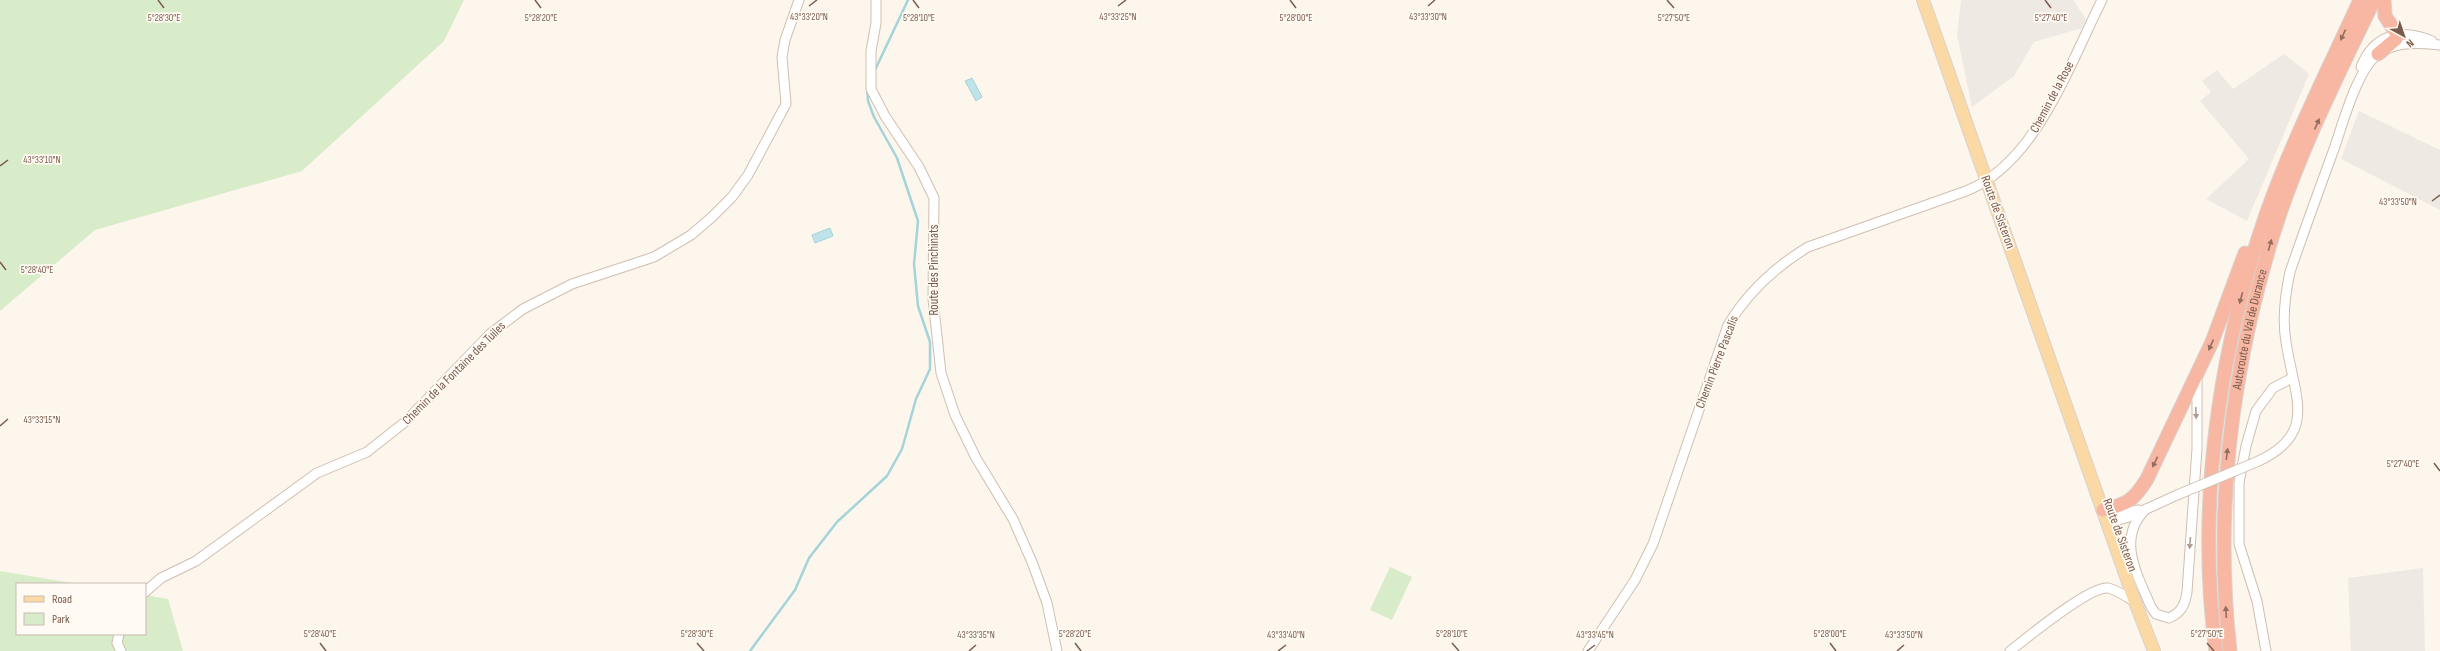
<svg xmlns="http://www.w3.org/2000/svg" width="2440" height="651" viewBox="0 0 2440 651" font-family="'Sofia Sans Condensed',sans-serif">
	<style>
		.industrial { fill: #efe9e4 }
		.green { fill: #d8ecc9 }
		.water { fill: #bfe3e8; stroke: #a5d3da }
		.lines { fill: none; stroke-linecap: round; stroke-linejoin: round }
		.stream { stroke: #a5d3da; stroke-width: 2.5 }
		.minor-casing { stroke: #d1beb0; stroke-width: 11 }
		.major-casing { stroke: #dad1cd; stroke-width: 14 }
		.highway-casing { stroke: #dad1cd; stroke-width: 15 }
		.minor { stroke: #fff; stroke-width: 9 }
		.major { stroke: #fbd9a5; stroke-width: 12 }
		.highway { stroke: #f7b7a3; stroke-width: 13 }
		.minor-bridge-casing { stroke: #d1beb0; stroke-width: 11; stroke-linecap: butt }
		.minor-bridge { stroke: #fff; stroke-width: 9 }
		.oneway { fill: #936e5e }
		.oneway2 { fill: #af9d94 }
		.ticks { fill: none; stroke: #7a5c4d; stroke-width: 1.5 }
		.labels { text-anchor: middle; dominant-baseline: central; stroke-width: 3.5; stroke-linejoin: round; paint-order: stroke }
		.street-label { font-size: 13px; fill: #7a5c4d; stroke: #fffaf3 }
		.ticks-label { font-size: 10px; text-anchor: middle; fill: #7a5c4d; stroke: #fffaf3; stroke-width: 3.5; stroke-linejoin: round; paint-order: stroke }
	</style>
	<rect width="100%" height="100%" fill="#fdf6ec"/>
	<g class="industrial">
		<polygon points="1961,0 2073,0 2086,19 2082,28 2034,42 2014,76 1972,107 1957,35"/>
		<polygon points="2284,54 2309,74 2247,221 2206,199 2249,159 2200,101 2211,92 2202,81 2217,70 2233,89"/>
		<polygon points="2359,111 2440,150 2440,210 2341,159"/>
		<polygon points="2423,568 2425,651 2351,651 2348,578"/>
	</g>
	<g class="green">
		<polygon points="0,0 464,0 444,41 302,171 95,230 0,311"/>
		<polygon points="1390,567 1412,577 1392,620 1370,610"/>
		<polygon points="0,571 78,584 17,584 17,634 145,634 145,595 168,599 183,651 0,651"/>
	</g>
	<g class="water">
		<polygon points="972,78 982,97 976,101 965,81"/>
		<polygon points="830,228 833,236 815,243 812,235"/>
	</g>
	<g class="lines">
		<g class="stream">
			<polyline points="875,70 908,0"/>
			<polyline points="750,651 795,590 809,558 837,522 887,476 902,449 916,399 930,369 930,342 918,306 914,264 918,221 897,158 874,117 868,101 867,87"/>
		</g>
		<defs>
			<g id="minor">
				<polyline points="876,0 876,23 871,51 871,89 885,116 919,167 934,198 933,299 941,373 955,415 976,458 1013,519 1032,562 1047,603 1057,651"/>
				<path d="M2361,67C2374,34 2401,28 2432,41"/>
				<path d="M2254,463C2320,435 2294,397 2286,342C2282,319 2285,295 2290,272C2304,231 2319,190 2334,149C2343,123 2357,70 2378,54C2397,41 2418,43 2440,45"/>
				<path d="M2146,509C2116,538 2137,574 2151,607L2156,614L2169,618C2181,613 2185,605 2187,592L2197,449V379"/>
				<polyline points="2106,515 2139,510"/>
				<polyline points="2108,523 2129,517 2177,495"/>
				<polyline points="145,592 161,578 196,561 317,473 367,452 405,422 490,334 523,309 572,284 654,257 691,235 712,217 732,197 748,175 786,104 782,57 785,40 799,0"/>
				<polyline points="119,634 117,643 121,651"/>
				<path d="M1588,651L1635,580L1653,544L1728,325C1748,292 1775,267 1808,247L1966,191C2036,164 2070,63 2102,0"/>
				<path d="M2010,651C2027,638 2089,586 2108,588C2117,590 2127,597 2135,602"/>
				<polyline points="2266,651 2257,601 2239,544 2239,483 2246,446 2256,411 2273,388 2292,378"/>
			</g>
			<polyline id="major" points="1923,0 2135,602 2154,651"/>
			<g id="highway">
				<polyline points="2378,54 2396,39 2397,34 2385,16 2384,0"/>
				<path d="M2103,510C2128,504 2134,500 2147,479L2212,342L2245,253"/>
				<path d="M2216,651C2196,506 2219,349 2267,212C2293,139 2328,70 2360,0"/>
				<path id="s1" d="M2230,651C2214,511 2231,373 2272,238C2297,156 2337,77 2374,0"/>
			</g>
		</defs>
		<use href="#minor" class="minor-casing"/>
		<use href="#major" class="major-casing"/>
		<use href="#highway" class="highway-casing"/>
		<use href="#minor" class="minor"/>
		<use href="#major" class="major"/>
		<use href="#highway" class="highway"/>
		<defs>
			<polyline id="minor-bridge" points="2177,495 2254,463"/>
		</defs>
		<use href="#minor-bridge" class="minor-bridge-casing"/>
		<use href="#minor-bridge" class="minor-bridge"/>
	</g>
	<defs><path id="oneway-solid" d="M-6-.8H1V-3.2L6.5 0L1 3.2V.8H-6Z"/></defs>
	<g class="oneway">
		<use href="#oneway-solid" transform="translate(2343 35) rotate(115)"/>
		<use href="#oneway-solid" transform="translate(2317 124) rotate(-66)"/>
		<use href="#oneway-solid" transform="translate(2270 245) rotate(-74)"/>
		<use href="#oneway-solid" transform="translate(2241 298) rotate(105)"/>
		<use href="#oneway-solid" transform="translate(2211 345) rotate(114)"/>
		<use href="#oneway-solid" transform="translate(2227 454) rotate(-83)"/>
		<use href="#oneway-solid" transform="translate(2155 462) rotate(116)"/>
		<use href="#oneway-solid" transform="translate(2226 612) rotate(-93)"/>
	</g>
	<g class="oneway2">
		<use href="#oneway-solid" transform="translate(2196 413) rotate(87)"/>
		<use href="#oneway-solid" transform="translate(2190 543) rotate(94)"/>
	</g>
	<path class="ticks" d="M158,0L164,8M535,0L541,8M913,0L919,8M1290,0L1296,8M1667,0L1674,8M2045,0L2051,8M809,6L817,0M1118,6L1126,0M1428,6L1435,0M0,166L8,160M2432,201L2440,195M0,262L6,270M0,426L8,419M2434,463L2440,471M320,643L326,651M697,643L704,651M1075,643L1081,651M1452,643L1459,651M1830,643L1836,651M2207,643L2214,651M969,651L976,645M1278,651L1286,645M1587,651L1595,645M1897,651L1904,645"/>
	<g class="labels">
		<g class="street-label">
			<text transform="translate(2052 97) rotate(-62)">Chemin de la Rose</text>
			<text transform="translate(1998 212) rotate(70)">Route de Sisteron</text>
			<text transform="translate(934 270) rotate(-90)">Route des Pinchinats</text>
			<text stroke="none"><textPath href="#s1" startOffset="324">Autoroute du Val de Durance</textPath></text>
			<text transform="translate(1717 362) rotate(-69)">Chemin Pierre Pascalis</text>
			<text transform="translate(454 373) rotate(-45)">Chemin de la Fontaine des Tuiles</text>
			<text transform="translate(2120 535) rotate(70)">Route de Sisteron</text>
		</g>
	</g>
	<g class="ticks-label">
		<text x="809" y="20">43°33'20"N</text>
		<text x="1118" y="20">43°33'25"N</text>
		<text x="1428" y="20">43°33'30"N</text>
		<text x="164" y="21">5°28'30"E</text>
		<text x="541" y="21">5°28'20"E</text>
		<text x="919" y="21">5°28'10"E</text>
		<text x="1296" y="21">5°28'00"E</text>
		<text x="1674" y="21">5°27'50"E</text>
		<text x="2051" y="21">5°27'40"E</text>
		<text x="42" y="163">43°33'10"N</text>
		<text x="2398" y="205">43°33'50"N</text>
		<text x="37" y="273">5°28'40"E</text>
		<text x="42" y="423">43°33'15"N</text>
		<text x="2403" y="467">5°27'40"E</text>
		<text x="320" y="637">5°28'40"E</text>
		<text x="697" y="637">5°28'30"E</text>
		<text x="1075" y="637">5°28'20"E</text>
		<text x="1452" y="637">5°28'10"E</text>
		<text x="1830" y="637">5°28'00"E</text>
		<text x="2207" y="637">5°27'50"E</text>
		<text x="976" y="638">43°33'35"N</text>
		<text x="1286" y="638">43°33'40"N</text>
		<text x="1595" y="638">43°33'45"N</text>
		<text x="1904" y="638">43°33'50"N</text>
	</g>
	<rect x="16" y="583" width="130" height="52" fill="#fffaf3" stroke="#cabbb1"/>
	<rect x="24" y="596" width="20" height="6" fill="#fbd9a5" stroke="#cabbb1"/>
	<text x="52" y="603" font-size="12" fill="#7a5c4d">Road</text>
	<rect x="24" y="613" width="20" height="12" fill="#d8ecc9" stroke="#cabbb1"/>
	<text x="52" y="623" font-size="12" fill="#7a5c4d">Park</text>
	<g transform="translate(2404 36) rotate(140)" stroke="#fffaf3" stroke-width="3" paint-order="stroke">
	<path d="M0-3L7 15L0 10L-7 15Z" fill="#7a5c4d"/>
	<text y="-6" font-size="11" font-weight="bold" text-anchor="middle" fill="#7a5c4d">N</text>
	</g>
</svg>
